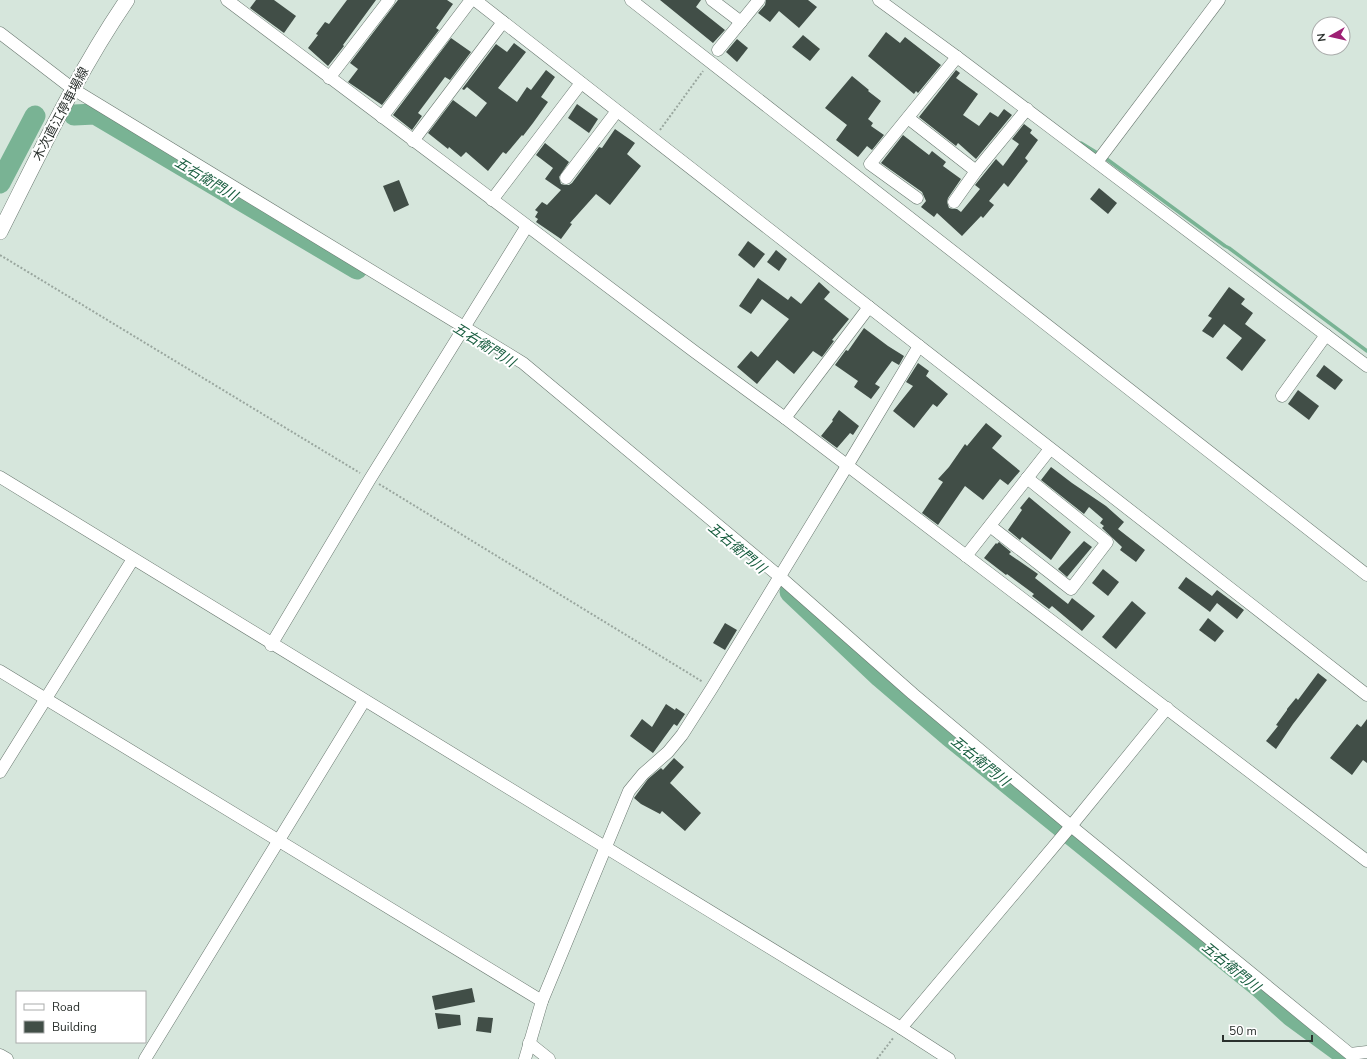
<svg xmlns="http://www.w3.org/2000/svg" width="1367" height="1059" viewBox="0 0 1367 1059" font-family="'Nunito Sans','Noto Sans JP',sans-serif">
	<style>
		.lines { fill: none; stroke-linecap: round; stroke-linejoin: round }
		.stream { stroke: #79b394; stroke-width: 3.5 }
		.river { stroke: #79b394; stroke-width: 21 }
		.building { fill: #414e47 }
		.minor-casing { stroke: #6b7971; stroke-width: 13 }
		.major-casing { stroke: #6b7971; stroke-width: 16 }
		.path { stroke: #99a69e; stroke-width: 2; stroke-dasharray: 2 2; stroke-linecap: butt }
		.minor { stroke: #fff; stroke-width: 12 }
		.major { stroke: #fff; stroke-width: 15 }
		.labels { text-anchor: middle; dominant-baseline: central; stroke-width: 4; stroke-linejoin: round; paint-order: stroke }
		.street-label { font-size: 13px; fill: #2a302d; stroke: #fff }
		.water-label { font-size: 14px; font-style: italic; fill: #185d3f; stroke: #fff }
	</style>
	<rect width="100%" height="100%" fill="#d6e6dc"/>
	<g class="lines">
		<g class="stream">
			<polyline points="1081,143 1099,154"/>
			<polyline points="1104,157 1225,246 1229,248 1367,351"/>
		</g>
		<g class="river">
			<polyline points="74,115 95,114 357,269"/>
			<polyline points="0,183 35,116"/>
			<polyline points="790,592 880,677 949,736 1259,987 1291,1016 1343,1054"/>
		</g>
	</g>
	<g class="building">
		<polygon points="256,0 274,0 296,16 284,33 250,8"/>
		<polygon points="347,0 376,0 343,45 344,46 328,66 308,48 318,35 316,34 325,22 329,24"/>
		<polygon points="398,0 447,0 453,4 436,28 439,30 382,105 348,82 358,69 350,63"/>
		<polygon points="660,0 701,0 696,7 725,30 713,43"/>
		<polygon points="766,0 808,0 817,7 799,28 779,11 770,22 758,13 765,5"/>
		<polygon points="886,32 900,43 905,37 941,65 918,93 916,91 914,94 868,56"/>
		<polygon points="803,35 820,49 810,61 792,47"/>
		<polygon points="451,38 471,52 450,80 445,77 418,113 422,116 412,130 393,115"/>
		<polygon points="737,39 748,48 737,62 726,52"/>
		<polygon points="514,43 526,52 498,88 517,102 527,87 531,90 546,70 555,77 541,97 548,102 533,123 523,136 522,135 506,154 503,152 488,171 466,152 461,157 449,147 448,149 428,133 453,100 476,117 487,103 467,87 464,90 462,89 496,44 507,52"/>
		<polygon points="956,70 960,73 956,78 978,94 963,115 979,126 990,112 998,117 1004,109 1012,115 976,159 958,143 956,146 919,117"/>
		<polygon points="852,76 869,90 868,91 881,101 868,119 873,123 871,126 884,135 872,150 867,146 858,157 836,140 847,125 825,108"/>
		<polygon points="577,104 598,119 589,133 568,118"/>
		<polygon points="1024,124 1032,130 1030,133 1038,140 1025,158 1028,161 1008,187 1004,183 989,201 994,205 983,218 981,216 962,236 937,213 934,217 921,207 926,201 922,192 881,163 903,135 929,155 932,151 946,162 943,166 961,179 948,198 947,202 949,208 953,209 957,209 961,212 980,189 975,185 996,159 1003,166 1019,144 1012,139"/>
		<polygon points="615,129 635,143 627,154 641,166 610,205 596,194 570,223 572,224 561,239 536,222 538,219 535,217 538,212 535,210 542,202 547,205 561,190 545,179 553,168 536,155 545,143 569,162 559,177 561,184 565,185 569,185 572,183 599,147 602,148"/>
		<polygon points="399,180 409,205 394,212 383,186"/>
		<polygon points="1099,188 1117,203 1108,214 1090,199"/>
		<polygon points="748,241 765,254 754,268 738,255"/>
		<polygon points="776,250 787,259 779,271 767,262"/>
		<polygon points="758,278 788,300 791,296 801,304 819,282 830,292 824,299 849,319 832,340 834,341 822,357 813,351 794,374 777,360 757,384 737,367 751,351 758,357 789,319 762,299 751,314 739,306"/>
		<polygon points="1229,287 1245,299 1241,304 1253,313 1245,324 1266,340 1242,371 1226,358 1242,338 1224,324 1213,338 1202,331 1212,318 1208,316"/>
		<polygon points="864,328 888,346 904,356 899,365 892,361 875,384 880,387 871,399 854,387 858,381 835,365 846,350 848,351"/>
		<polygon points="918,363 929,371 926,376 948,394 937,407 933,404 914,428 893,411 913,386 906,382"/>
		<polygon points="1324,365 1343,380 1335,390 1316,376"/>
		<polygon points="1298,390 1319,406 1309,420 1288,404"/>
		<polygon points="839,410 859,426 853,435 850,433 837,448 821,436 833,421 832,420"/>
		<polygon points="986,423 1002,436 992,448 1020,471 1008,485 1000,479 983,500 965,486 938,525 922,513 943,482 938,479 949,467 965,444 967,446"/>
		<polygon points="1051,467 1072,483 1106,506 1124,522 1118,529 1145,550 1136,562 1120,550 1122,547 1102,528 1104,526 1100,523 1103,519 1089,507 1084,514 1041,480"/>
		<polygon points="1029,497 1071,532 1051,560 1022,537 1020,540 1008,530 1022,510 1020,508"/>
		<polygon points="1084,541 1092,547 1067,577 1058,569"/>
		<polygon points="999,542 1011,552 1009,554 1038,574 1035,578 1068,604 1072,598 1095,616 1082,631 1052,606 1049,609 1032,596 1034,594 1007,574 1006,575 984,558 996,543 997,544"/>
		<polygon points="1103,569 1119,582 1108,596 1092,583"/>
		<polygon points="1186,577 1212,596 1217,590 1244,610 1237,619 1217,603 1210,612 1178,588"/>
		<polygon points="1132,601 1146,613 1116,649 1102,637"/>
		<polygon points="1208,618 1224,631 1215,642 1199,630"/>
		<polygon points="725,623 737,630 725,650 713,643"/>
		<polygon points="1318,673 1327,680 1293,724 1276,749 1266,741 1278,726 1276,725 1287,710 1287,709 1296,698 1298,700"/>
		<polygon points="666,704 675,710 676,708 685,714 677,726 674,724 653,753 630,736 642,719 652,727"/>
		<polygon points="1367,719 1367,763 1363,760 1352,775 1330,758 1357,724 1361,727"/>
		<polygon points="674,758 684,767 670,783 701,813 685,831 662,811 660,814 641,804 634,798 648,779 661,768 663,770"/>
		<polygon points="472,988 475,1002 435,1010 432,996"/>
		<polygon points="435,1013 460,1015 461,1025 438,1029"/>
		<polygon points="478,1017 493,1018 491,1033 476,1031"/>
	</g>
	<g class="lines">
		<defs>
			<g id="minor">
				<polyline points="227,0 695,352 785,418 1367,861"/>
				<polyline points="475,0 1367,695"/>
				<polyline points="631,0 1367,575"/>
				<polyline points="712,0 741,22"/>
				<polyline points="879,0 957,57 1367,366"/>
				<polyline points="0,33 73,89 523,363 779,576 913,694 1071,826 1350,1054 1367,1052"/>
				<polyline points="718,50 759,0"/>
				<polyline points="329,78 389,0"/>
				<polyline points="382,117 471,0"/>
				<polyline points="908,118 976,171"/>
				<polyline points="413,141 503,22"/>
				<polyline points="1097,162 1219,0"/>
				<polyline points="566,178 617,111"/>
				<polyline points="917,198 870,164 957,57"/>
				<polyline points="492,200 581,83"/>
				<polyline points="954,202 976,171 1027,109"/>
				<polyline points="1282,396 1326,335"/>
				<polyline points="785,418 869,307"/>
				<path d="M0,477C300,662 601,844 901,1028L949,1059"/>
				<polyline points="990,526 1071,589 1107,542 1027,478"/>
				<polyline points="966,556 1050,449"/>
				<polyline points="271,645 370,479 527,226"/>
				<polyline points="0,671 542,1001"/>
				<polyline points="0,772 133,559"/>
				<polyline points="901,1028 1071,826 1167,708"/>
				<polyline points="529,1043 549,1059"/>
				<polyline points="0,1055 7,1059"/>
				<polyline points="145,1059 364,701"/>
				<polyline points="525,1059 542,1001 629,791 643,774 668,752 682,735 712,688 847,466 919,346"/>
			</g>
			<path id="major" d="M0,232C40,153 77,73 127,0"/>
		</defs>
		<use href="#minor" class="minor-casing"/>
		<use href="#major" class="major-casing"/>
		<g class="path">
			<polyline points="660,130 703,71"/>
			<polyline points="0,255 360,473"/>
			<polyline points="379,484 703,682"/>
			<polyline points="877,1059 894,1037"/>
		</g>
		<use href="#minor" class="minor"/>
		<use href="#major" class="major"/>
	</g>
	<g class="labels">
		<g class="street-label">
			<text transform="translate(61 114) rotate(-62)">木次直江停車場線</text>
		</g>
		<g class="water-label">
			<text transform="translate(206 179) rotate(31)">五右衛門川</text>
			<text transform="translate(484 345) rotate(32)">五右衛門川</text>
			<text transform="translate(737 548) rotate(40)">五右衛門川</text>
			<text transform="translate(980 761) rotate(39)">五右衛門川</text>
			<text transform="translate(1231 967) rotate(39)">五右衛門川</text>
		</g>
	</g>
	<rect x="16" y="991" width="130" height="52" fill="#ffffff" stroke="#aaacab"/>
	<rect x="24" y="1004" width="20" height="6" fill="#ffffff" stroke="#aaacab"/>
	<text x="52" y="1011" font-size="12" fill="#2a302d">Road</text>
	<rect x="24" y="1021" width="20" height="12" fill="#414e47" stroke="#aaacab"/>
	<text x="52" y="1031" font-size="12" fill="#2a302d">Building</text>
	<g transform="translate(1331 36) rotate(262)"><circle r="19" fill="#ffffff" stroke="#aaacab"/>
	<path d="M0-3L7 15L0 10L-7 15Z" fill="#9e1f74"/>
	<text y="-6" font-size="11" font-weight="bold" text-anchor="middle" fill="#2a302d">N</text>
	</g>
	<path d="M1223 1035v6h89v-6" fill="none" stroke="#2a302d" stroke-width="2"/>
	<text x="1229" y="1035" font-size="12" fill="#2a302d" stroke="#ffffff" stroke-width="3" paint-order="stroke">50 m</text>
</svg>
